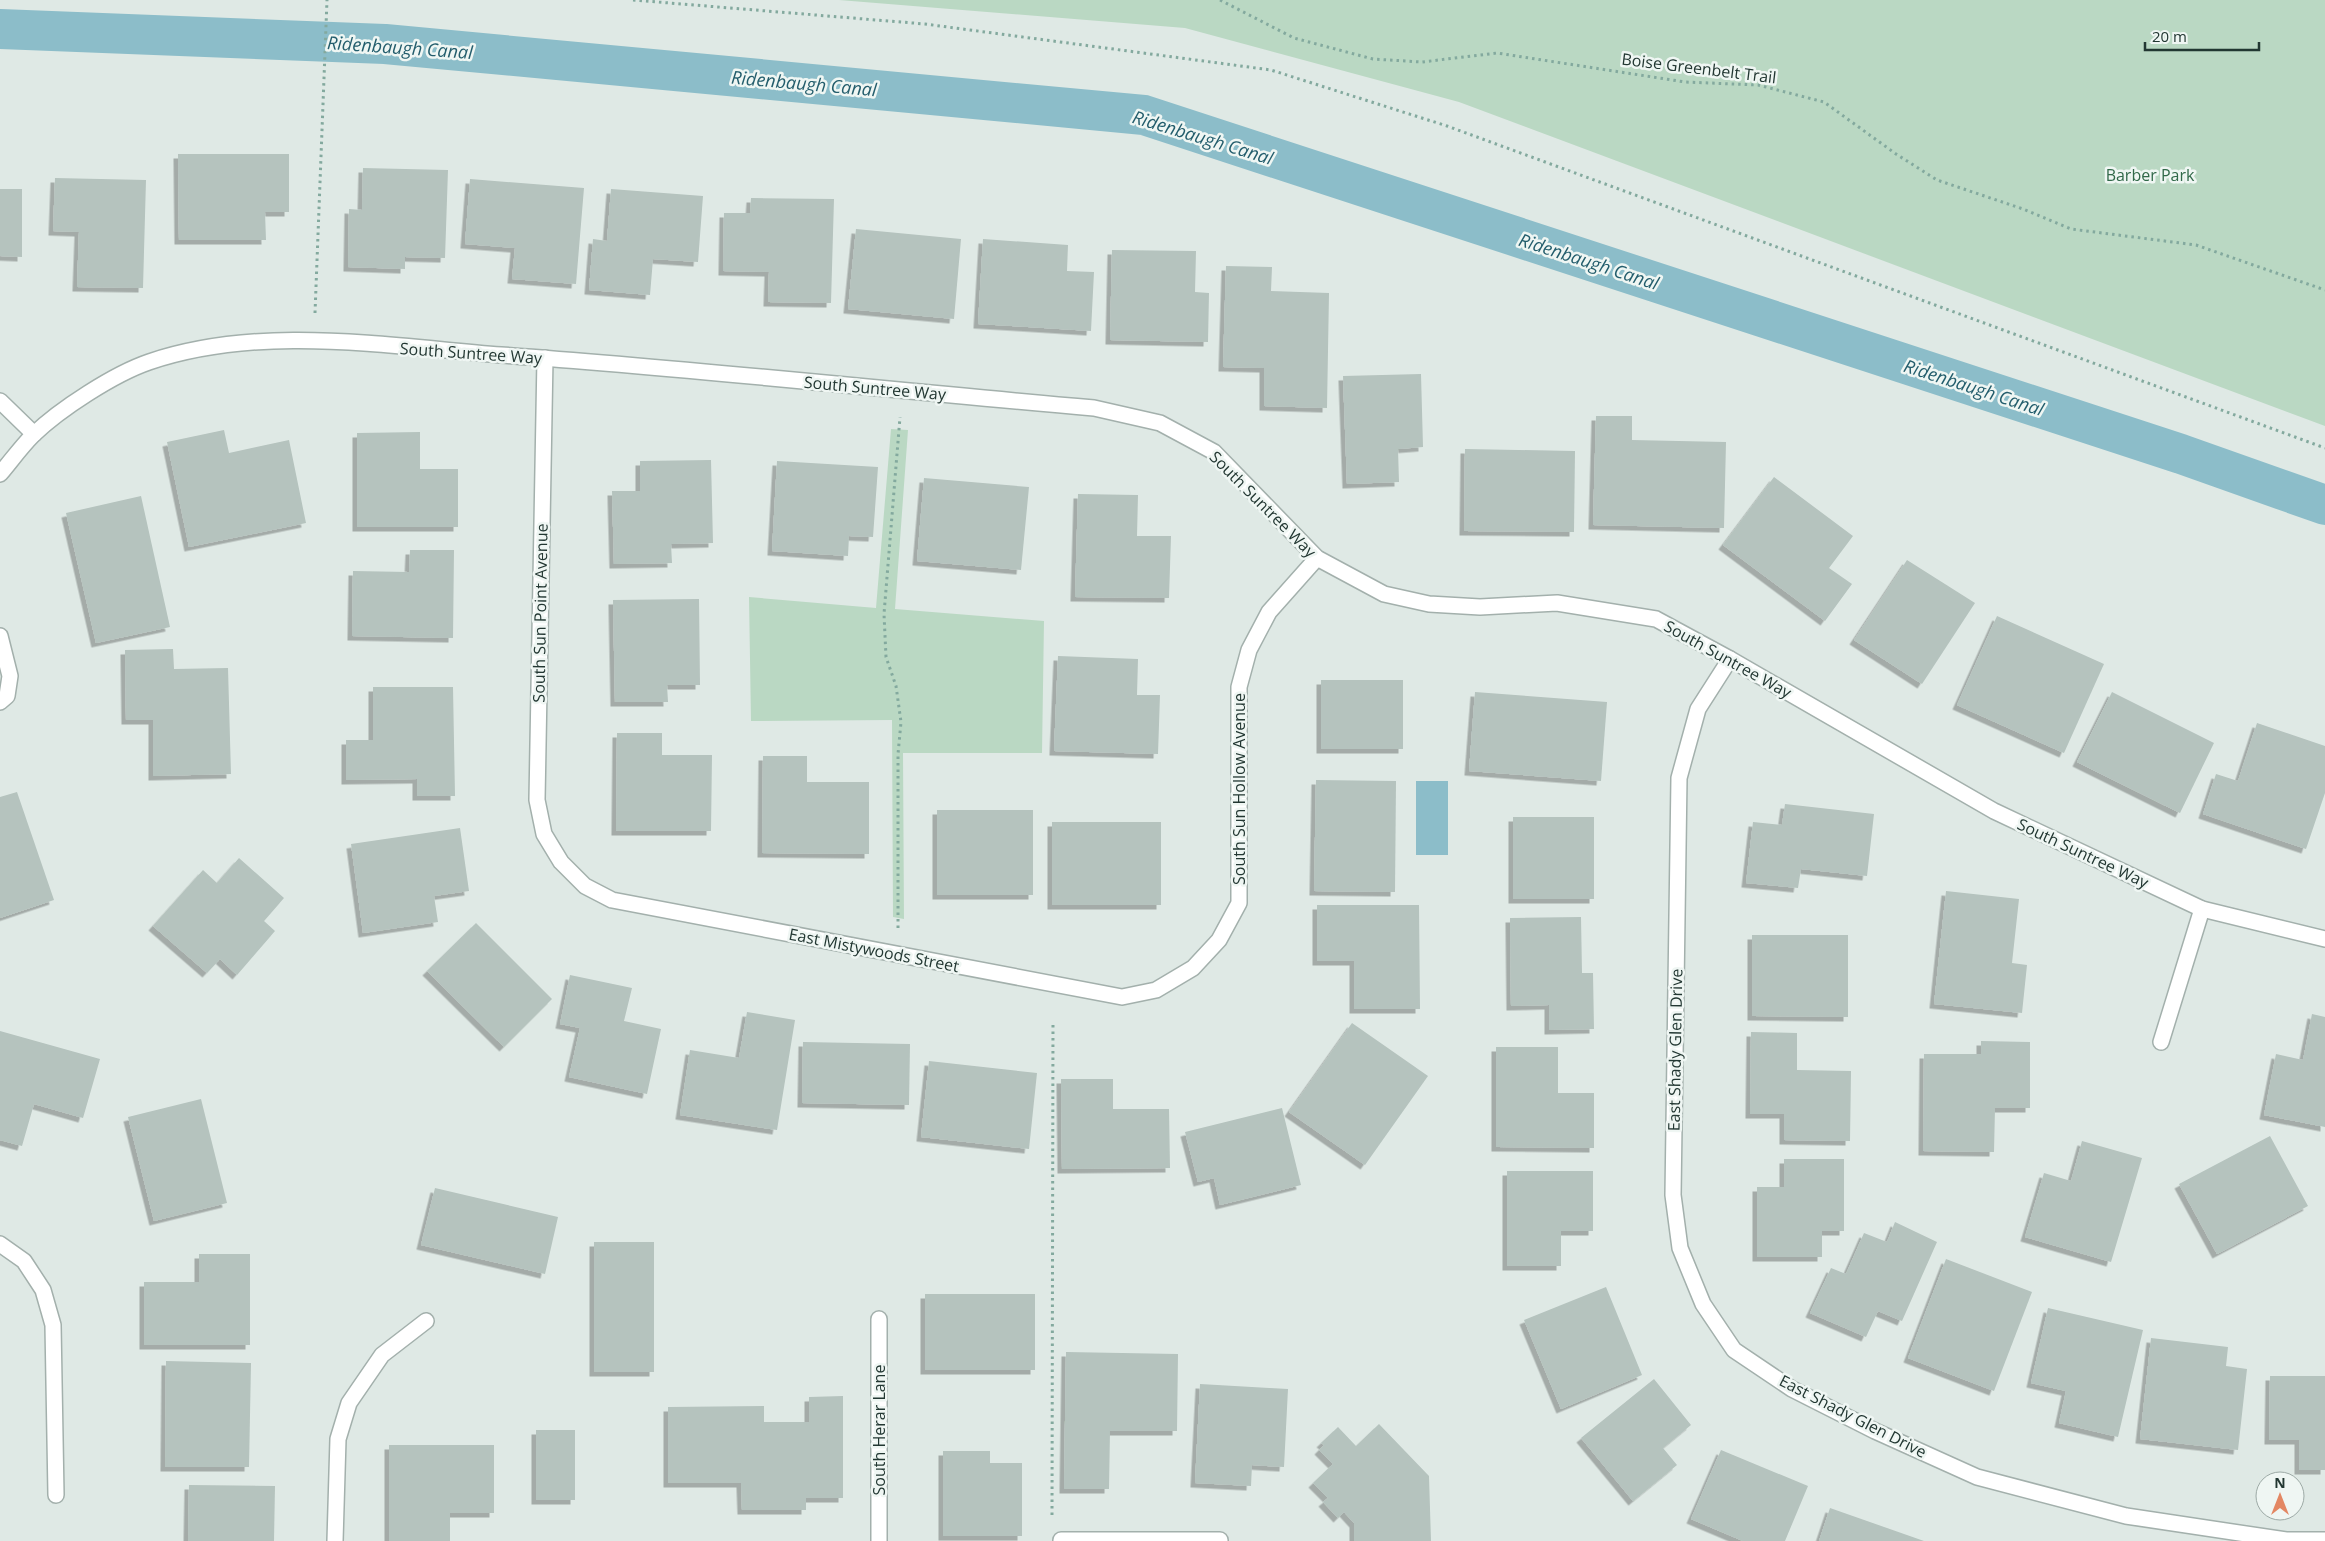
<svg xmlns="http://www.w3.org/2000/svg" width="2325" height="1541" viewBox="0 0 2325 1541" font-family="'Open Sans',sans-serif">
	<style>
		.green { fill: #bad8c3 }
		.water { fill: #8cbdc9 }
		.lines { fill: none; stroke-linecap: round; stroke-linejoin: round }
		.canal { stroke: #8cbdc9; stroke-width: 40 }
		.building { fill: #b5c3be; filter: url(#shadow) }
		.lane-casing { stroke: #a3b0ac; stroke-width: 18 }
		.street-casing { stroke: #a3b0ac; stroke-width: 18 }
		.path { stroke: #83a99e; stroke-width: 3; stroke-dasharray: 2.5 4; stroke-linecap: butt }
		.lane { stroke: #fff; stroke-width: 15 }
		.street { stroke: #fff; stroke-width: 15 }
		.labels { text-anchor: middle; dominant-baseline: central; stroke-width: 5; stroke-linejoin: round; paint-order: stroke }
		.street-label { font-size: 16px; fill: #223732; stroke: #eff6f3 }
		.park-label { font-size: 16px; fill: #316949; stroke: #eff6f3 }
		.water-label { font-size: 18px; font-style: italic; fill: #235d6c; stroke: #eff6f3 }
	</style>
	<defs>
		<filter id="shadow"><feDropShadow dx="-4.5" dy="4.5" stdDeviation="0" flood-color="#0004"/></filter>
	</defs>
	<rect width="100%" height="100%" fill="#dfe9e5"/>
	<g class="green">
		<polygon points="839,0 2325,0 2325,426 1459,102 1185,28"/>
		<polygon points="891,429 908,430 895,609 1044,621 1042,753 903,753 904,919 893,917 892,720 751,721 749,597 876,608"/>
	</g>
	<rect class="water" x="1416" y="781" width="32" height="74"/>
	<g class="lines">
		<polyline class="canal" points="0,29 385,44 1144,115 2181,454 2325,505"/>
	</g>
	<g class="building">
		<polygon points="178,154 289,154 289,212 265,212 266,240 179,240"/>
		<polygon points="363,168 448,170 445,258 405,257 405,269 348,267 349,209 362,210"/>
		<polygon points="55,178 146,180 143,288 77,287 79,232 53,231"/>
		<polygon points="470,179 584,188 576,284 512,279 515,248 465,244"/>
		<polygon points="0,189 22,189 22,257 0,256"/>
		<polygon points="611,189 703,196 698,262 653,259 650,295 589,290 593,239 607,241"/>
		<polygon points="751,198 834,199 831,303 768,302 769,272 723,271 724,213 750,213"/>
		<polygon points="856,229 961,239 954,319 848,309"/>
		<polygon points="983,239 1068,245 1067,271 1094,272 1091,331 978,324"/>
		<polygon points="1112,250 1196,251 1195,292 1209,293 1208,342 1110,340"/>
		<polygon points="1226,266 1272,267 1271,291 1329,293 1327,408 1264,406 1264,368 1223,367"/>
		<polygon points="1421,374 1423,447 1398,449 1399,482 1347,484 1343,376"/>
		<polygon points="1596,416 1632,416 1632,440 1726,442 1724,528 1593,525"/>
		<polygon points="224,430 229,453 289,440 306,523 189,547 167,442"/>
		<polygon points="420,432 420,469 458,469 458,527 357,527 357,433"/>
		<polygon points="1465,449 1575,451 1574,532 1464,531"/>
		<polygon points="711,460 713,543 671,544 672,563 614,564 612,491 640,491 640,461"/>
		<polygon points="777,461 878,467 873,537 849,536 848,556 772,551"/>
		<polygon points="1774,477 1853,536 1829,568 1852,584 1825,621 1723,545"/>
		<polygon points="924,478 1029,487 1021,570 917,561"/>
		<polygon points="1078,494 1138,495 1137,536 1171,536 1169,598 1075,597"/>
		<polygon points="141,496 170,627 96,643 66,513"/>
		<polygon points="410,550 454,550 453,638 352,636 353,571 409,572"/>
		<polygon points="1907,560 1975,603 1922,684 1854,640"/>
		<polygon points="699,599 700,685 667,685 668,702 615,702 613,600"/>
		<polygon points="1997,616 2104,664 2064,753 1957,705"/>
		<polygon points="173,649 174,669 228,668 231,774 153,776 153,720 126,720 125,650"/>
		<polygon points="1058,656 1138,659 1137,695 1160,695 1158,754 1054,751"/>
		<rect x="1321" y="680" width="82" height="69"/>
		<polygon points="373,687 453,687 455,796 417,796 417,779 346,780 346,740 373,740"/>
		<polygon points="1475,692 1607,702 1601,781 1469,771"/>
		<polygon points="2112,692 2214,743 2180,813 2077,762"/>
		<polygon points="2257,723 2325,746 2325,793 2306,849 2203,814 2216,774 2238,781"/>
		<polygon points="617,733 662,733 662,755 712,755 711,831 616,831"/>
		<polygon points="763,756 807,756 807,782 869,782 869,854 762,853"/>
		<polygon points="1316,780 1396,781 1395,892 1314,891"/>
		<polygon points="17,792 54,900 0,918 0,797"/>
		<polygon points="1785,804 1874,814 1867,876 1801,869 1798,888 1746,883 1753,822 1782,825"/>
		<rect x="937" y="810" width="96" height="85"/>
		<rect x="1513" y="817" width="81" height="82"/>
		<rect x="1052" y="822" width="109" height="83"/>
		<polygon points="460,828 469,891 434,896 438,922 363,933 351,844"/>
		<polygon points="239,858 284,898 264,921 275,931 237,975 220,959 207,973 153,926 203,870 217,883"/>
		<polygon points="1946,891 2019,899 2012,963 2027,965 2022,1013 1934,1004"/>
		<polygon points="1317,905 1419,905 1420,1009 1354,1009 1354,961 1317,961"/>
		<polygon points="1581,917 1582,973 1593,973 1594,1029 1549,1030 1549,1005 1511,1006 1510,918"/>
		<polygon points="476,923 552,999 504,1047 427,971"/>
		<polygon points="1752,935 1848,935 1848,1017 1752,1016"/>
		<polygon points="570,975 632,988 624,1021 661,1029 647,1094 569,1077 580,1028 560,1024"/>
		<polygon points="747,1012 795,1020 777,1130 680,1115 690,1050 739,1058"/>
		<polygon points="2312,1014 2325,1017 2325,1127 2264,1115 2276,1054 2303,1060"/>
		<polygon points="1352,1023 1428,1076 1365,1165 1289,1112"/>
		<polygon points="0,1031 100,1059 83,1118 34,1104 22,1146 0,1140"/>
		<polygon points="1751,1032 1797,1033 1797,1070 1851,1071 1850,1141 1784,1140 1784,1114 1750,1114"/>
		<polygon points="1981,1041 2030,1042 2030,1108 1995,1108 1994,1152 1923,1151 1924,1054 1981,1054"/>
		<polygon points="803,1042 910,1044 909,1105 802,1103"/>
		<polygon points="1496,1047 1558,1047 1558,1093 1594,1093 1594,1148 1496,1147"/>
		<polygon points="929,1061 1037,1073 1029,1149 921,1137"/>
		<polygon points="1061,1079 1113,1079 1113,1109 1169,1109 1170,1168 1062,1169"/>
		<polygon points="201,1099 227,1203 154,1221 128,1117"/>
		<polygon points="1282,1108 1301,1185 1220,1205 1214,1178 1198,1182 1185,1132"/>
		<polygon points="2270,1136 2308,1206 2217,1254 2179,1184"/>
		<polygon points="2082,1141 2142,1158 2111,1262 2025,1237 2044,1173 2071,1181"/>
		<polygon points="1784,1159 1844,1159 1844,1231 1822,1231 1822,1257 1757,1257 1757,1187 1784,1187"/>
		<polygon points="1507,1171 1593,1171 1593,1231 1561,1231 1561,1266 1507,1266"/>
		<polygon points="435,1188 558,1217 545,1274 421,1245"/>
		<polygon points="1895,1222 1937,1242 1902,1321 1878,1311 1866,1337 1810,1313 1831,1268 1846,1274 1864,1233 1887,1242"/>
		<rect x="594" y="1242" width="60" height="130"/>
		<polygon points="199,1254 250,1254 250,1345 144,1345 144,1282 199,1282"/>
		<polygon points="1946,1259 2032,1292 1994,1391 1908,1358"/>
		<polygon points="1606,1287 1642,1375 1561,1409 1524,1320"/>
		<rect x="925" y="1294" width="110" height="76"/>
		<polygon points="2048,1308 2143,1330 2118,1437 2059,1423 2066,1391 2031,1383"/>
		<polygon points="2151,1338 2228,1347 2226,1366 2247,1369 2238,1450 2140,1439"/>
		<polygon points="1066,1352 1178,1354 1177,1431 1110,1431 1109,1489 1064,1489"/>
		<polygon points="166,1361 251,1363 249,1467 165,1467"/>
		<polygon points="2270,1376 2325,1376 2325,1470 2299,1470 2299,1440 2269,1440"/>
		<polygon points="1654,1379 1691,1425 1663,1448 1677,1465 1633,1501 1581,1438"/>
		<polygon points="1200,1384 1288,1389 1284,1467 1252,1465 1251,1486 1195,1483"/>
		<polygon points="843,1396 843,1498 806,1498 806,1510 742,1510 741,1483 668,1483 668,1407 764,1406 764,1422 809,1422 809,1397"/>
		<polygon points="1379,1424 1429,1476 1431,1541 1354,1541 1354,1523 1344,1512 1338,1518 1323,1502 1328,1498 1313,1483 1333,1464 1319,1450 1324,1445 1321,1443 1338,1427 1356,1446"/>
		<rect x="536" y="1430" width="39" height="70"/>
		<polygon points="389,1445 494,1445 494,1513 450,1513 450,1541 389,1541"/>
		<polygon points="1721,1450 1808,1486 1785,1541 1743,1541 1691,1519"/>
		<polygon points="943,1451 990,1451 990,1463 1022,1463 1022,1536 943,1536"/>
		<polygon points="189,1485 275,1486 274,1541 188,1541"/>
		<polygon points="1830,1508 1924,1541 1819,1541"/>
	</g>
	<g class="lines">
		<defs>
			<g id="lane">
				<polyline points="0,636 10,676 7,696 0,702"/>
				<polyline points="335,1541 338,1439 349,1403 382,1355 426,1321"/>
			</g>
			<g id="street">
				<polyline points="545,358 537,800 544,834 561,862 585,886 612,900 1122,997 1156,990 1193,968 1219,940 1239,903 1239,687 1249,650 1269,612 1317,558"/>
				<polyline points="0,401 34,434"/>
				<path d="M0,474C11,461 21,447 33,435C60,409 114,374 149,362C261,324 386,346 501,355C699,369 896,391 1094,408L1160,423L1214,452L1317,558L1384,594L1429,604L1480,607L1557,603L1656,619L1730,659L1994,811L2202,909L2325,939"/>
				<polyline points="1730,659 1698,709 1679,778 1673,1195 1680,1248 1703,1304 1734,1350 1792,1389 1875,1431 1977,1477 2126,1516 2286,1540 2325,1540"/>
				<polyline points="2161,1042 2202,909"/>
				<polyline points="0,1244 24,1261 43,1290 53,1325 56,1495"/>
				<polyline points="1061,1540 1220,1540"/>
				<polyline points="879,1541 879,1319"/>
			</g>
		</defs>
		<use href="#lane" class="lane-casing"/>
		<use href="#street" class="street-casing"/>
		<g class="path">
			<polyline points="633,0 925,24 1271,70 1447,126 2325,448"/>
			<polyline points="1220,0 1294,38 1373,59 1422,62 1497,53 1685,82 1758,85 1824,102 1896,154 1937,180 2023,209 2071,229 2196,245 2325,290"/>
			<polyline points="315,313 327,0"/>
			<polyline points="898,928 898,754 901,722 896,686 886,657 884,614 900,417"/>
			<polyline points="1052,1515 1053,1021"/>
		</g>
		<use href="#lane" class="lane"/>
		<use href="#street" class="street"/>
	</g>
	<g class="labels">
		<g class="street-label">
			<text transform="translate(1699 68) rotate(7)">Boise Greenbelt Trail</text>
			<text transform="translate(471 353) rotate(4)">South Suntree Way</text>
			<text transform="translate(875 388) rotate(5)">South Suntree Way</text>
			<text transform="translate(1263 504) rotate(45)">South Suntree Way</text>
			<text transform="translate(540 613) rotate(-89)">South Sun Point Avenue</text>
			<text transform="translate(1728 659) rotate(29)">South Suntree Way</text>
			<text transform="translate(1239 789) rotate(-90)">South Sun Hollow Avenue</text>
			<text transform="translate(2083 853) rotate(25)">South Suntree Way</text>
			<text transform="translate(874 950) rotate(11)">East Mistywoods Street</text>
			<text transform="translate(1675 1050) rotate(-89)">East Shady Glen Drive</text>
			<text transform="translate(1853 1416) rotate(27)">East Shady Glen Drive</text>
			<text transform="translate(879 1430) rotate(-90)">South Herar Lane</text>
		</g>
		<g class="park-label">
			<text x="2150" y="175">Barber Park</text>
		</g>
		<g class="water-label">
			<text transform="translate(400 47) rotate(4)">Ridenbaugh Canal</text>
			<text transform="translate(804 83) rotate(5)">Ridenbaugh Canal</text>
			<text transform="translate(1203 137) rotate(17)">Ridenbaugh Canal</text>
			<text transform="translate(1589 261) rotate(18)">Ridenbaugh Canal</text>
			<text transform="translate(1974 387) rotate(18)">Ridenbaugh Canal</text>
		</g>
	</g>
	<g transform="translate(2280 1496)"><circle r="24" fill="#eff6f3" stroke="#9daaa6"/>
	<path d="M0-4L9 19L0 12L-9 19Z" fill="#e38763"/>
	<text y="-8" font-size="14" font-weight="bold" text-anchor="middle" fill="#223732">N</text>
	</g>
	<path d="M2145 42v8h114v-8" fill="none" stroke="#223732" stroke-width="2.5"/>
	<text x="2152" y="42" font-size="15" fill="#223732" stroke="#eff6f3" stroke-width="4" paint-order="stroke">20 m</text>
</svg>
